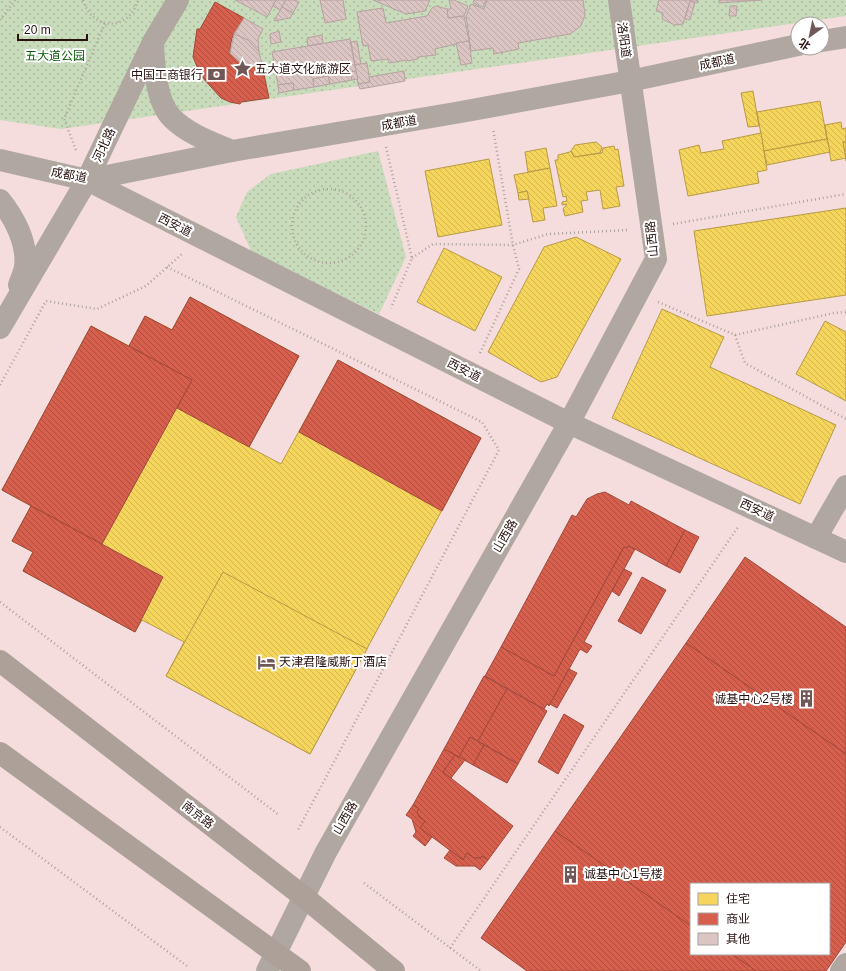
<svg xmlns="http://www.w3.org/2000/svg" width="846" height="971" viewBox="0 0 846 971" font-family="Helvetica,'Noto Sans SC',sans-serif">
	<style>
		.park { fill: url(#park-dots) }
		.homes { fill: url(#homes-back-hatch); stroke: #b89a45 }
		.shops { fill: url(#shops-back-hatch); stroke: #a2483b }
		.building { fill: url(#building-back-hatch); stroke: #b6a2a1 }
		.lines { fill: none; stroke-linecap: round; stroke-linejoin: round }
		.path { stroke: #ada29e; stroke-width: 2.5; stroke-dasharray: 1 3; stroke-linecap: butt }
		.minor { stroke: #b1a7a1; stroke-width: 22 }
		.tertiary { stroke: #b1a7a1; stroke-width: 22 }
		.primary { stroke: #aca099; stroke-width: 22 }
		.labels { text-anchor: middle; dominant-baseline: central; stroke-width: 4; stroke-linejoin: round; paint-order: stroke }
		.street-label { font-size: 12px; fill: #281110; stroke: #fff }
		.park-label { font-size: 12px; fill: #0b5c0b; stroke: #fff }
		.poi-label { font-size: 12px; fill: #281110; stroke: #fff; text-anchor: start }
	</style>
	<defs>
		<pattern id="park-dots" width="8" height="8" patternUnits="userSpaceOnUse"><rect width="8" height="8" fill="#c8dbba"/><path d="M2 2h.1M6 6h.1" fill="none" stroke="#acbb9f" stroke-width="1.8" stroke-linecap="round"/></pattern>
		<pattern id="homes-back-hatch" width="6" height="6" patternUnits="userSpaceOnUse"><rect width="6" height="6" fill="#f6d55c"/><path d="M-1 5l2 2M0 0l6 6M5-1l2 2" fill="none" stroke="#d3b64f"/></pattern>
		<pattern id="shops-back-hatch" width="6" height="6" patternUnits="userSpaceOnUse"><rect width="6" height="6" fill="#d6604d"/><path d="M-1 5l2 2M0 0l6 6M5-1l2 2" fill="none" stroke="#ae4e3f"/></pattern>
		<pattern id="building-back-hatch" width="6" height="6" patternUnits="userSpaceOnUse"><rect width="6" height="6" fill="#dbc5c3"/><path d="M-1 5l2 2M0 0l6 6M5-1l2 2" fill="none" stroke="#bca8a6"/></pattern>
	</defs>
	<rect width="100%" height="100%" fill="#f4dddc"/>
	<g class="park">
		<polygon points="0,0 846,0 846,16 61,129 0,120"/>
		<polygon points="378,151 406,257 379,314 252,253 236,217 247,192 271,174"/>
	</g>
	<g class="homes">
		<polygon points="753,91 759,126 748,127 741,93"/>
		<polygon points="820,101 827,139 764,151 757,112"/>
		<polygon points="841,122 842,129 846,128 846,142 843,142 846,158 831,161 825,125"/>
		<polygon points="761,133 767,170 757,172 759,183 688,196 679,150 699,145 701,153 724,149 722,141"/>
		<polygon points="827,139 830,152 767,165 764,151"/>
		<polygon points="596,142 602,147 600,153 574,157 571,151 575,145"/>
		<polygon points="843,142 846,142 846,161 846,158"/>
		<polygon points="614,146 615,150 618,149 624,186 616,187 620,206 603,209 600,190 586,192 588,200 581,201 583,212 565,216 563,209 567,204 562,205 562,202 567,201 566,196 563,197 555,160 558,160 558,155 570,152 571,151 574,157 602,153 603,148"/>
		<polygon points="546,148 550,168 528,172 525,152"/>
		<polygon points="489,159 502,225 438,237 425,171"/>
		<polygon points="550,168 557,206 543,208 545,220 533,222 527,191 518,193 514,175"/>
		<polygon points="527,191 529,199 519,200 518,193"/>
		<polygon points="846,208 846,295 707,316 694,231"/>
		<polygon points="576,237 621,259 557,377 541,382 488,352 544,247"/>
		<polygon points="444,248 502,277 475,331 417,302"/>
		<polygon points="190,297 299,356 249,447 281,464 338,360 481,438 310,754 166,676 184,642 142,620 135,632 23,571 33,552 12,541 31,506 2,490 91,326 129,346 145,316 172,330"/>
		<polygon points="662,309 724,337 710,367 836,425 800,504 612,418"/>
		<polygon points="825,321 846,332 846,401 796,374"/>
		<polygon points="223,572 367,649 310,754 166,676"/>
	</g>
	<g class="shops">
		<polygon points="215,2 244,18 232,38 230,47 232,50 230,53 246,68 262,65 269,98 241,102 240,104 230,102 221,98 202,77 200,78 201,76 193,57 197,29 200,29"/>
		<polygon points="190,297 299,356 249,447 177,408 192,380 129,346 145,316 172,330"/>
		<polygon points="91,326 192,380 102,544 2,490"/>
		<polygon points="338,360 481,438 442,511 299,432"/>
		<polygon points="605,492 629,505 631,501 685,530 666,566 635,549 628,546 627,548 624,547 554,676 501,647 572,515 576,517 587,499 597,494"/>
		<polygon points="31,506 163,577 135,632 23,571 33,552 12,541"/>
		<polygon points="685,530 699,537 680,573 666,566"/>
		<polygon points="628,546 635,549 584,642 592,646 587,653 580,649 549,706 547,704 544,709 485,676 501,647 554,676 624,547 627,548"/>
		<polygon points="745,557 846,627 846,754 686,643"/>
		<polygon points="624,569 632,573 619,596 612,591"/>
		<polygon points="642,577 666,590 641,634 618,621"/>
		<polygon points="686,643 846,754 846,942 826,971 756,971 732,954 829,954 829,884 691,884 691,926 555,831"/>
		<polygon points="569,669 577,673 557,708 550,704"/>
		<polygon points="484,676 507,689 478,741 470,737 459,757 444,749"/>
		<polygon points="507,689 547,711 518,764 478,741"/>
		<polygon points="564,714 584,726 558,774 538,762"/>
		<polygon points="470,737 484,745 473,765 459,757"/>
		<polygon points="484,745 518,764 507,783 473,765"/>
		<polygon points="444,749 455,755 443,772 513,826 488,860 482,856 481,858 474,858 467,853 463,860 420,828 425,821 419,817 417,812 419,809 413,805"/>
		<polygon points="455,755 465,760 451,778 443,772"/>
		<polygon points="413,805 419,809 417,812 419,817 425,821 420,828 432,837 425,846 413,836 416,832 412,819 406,815"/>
		<polygon points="555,831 691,926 691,954 732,954 756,971 527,971 481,938"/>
		<polygon points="450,850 463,860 467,853 474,858 481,858 482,856 488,860 480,870 475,866 456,866 444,858"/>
	</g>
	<g class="building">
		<polygon points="235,0 276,0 267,17"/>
		<polygon points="276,0 286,0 280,10 273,6"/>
		<polygon points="286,0 295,0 299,2 293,13 282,7"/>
		<polygon points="320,0 343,0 346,19 325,23"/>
		<polygon points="373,0 430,0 425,11 406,14"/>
		<polygon points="449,0 454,0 468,6 464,16 448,18 447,9 451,9"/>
		<polygon points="474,0 486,0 483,7 473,3"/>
		<polygon points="487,0 583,0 585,15 581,26 570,34 518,43 519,49 494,54 493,48 471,51 466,16 471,4 484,9"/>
		<polygon points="659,0 698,0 697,3 690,1 683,24 675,25 662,19 663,13 656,11"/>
		<polygon points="719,0 762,0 719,3"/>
		<polygon points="690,1 695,2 690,20 685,19"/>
		<polygon points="436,6 447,9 448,18 464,16 469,41 435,49 436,55 418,57 418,59 408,61 407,60 389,63 388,59 371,61 368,45 363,46 357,12 383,8 386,23 427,16 432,8"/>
		<polygon points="730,6 737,6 736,16 729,16"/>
		<polygon points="282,7 293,13 290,18 274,21"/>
		<polygon points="244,18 263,29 258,39 259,52 248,40 234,34"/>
		<polygon points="279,31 281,42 271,44 270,34"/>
		<polygon points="234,34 248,40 259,52 262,65 246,68 230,53"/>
		<polygon points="322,35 323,43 308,46 307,38"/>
		<polygon points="350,39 356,71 350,72 352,80 330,84 328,76 313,79 314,87 294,90 293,83 278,85 272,52"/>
		<polygon points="357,41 361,64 355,65 351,42"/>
		<polygon points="469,41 472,63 461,65 456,43"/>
		<polygon points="367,63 370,82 358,84 355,65"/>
		<polygon points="356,71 358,79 352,80 350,72"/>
		<polygon points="404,71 405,81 360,89 358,84 370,82 369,77"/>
		<polygon points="328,76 330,84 314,87 313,79"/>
		<polygon points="293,83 294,90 279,93 278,85"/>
	</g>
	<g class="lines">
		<g class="path">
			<path d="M83,0C92,31 129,32 138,0"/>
			<polyline points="0,20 15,0"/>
			<polyline points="386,147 412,258 391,308"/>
			<polyline points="76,150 64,119 105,23"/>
			<circle cx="329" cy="226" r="37"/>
			<polyline points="673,224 846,194"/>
			<polyline points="412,258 433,244 513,245 548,234 629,230"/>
			<polyline points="167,267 482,422 499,450 298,830"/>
			<polyline points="658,302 735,335 834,313 846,312"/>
			<polyline points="735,335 745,363 846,419"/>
			<polyline points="480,353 519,269 513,245 493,129"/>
			<polyline points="0,385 46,301 97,309 146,286 182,254"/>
			<polyline points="0,602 279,815"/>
			<polyline points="0,827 187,966"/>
			<polyline points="364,883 481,971"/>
			<polyline points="450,948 738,527"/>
		</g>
		<g class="minor">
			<polyline points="816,538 846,486"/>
			<polyline points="841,971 846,964"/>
		</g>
		<g class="tertiary">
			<polyline points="822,41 846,37"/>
			<path d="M153,44C154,65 156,102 172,118C188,134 211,142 232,151"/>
			<polyline points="0,160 87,180 232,151 461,112 630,81 798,45"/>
			<polyline points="87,180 569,423 846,552"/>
			<path d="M0,200C14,217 28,243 25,267C24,273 21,279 19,285"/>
			<polyline points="0,328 87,180 153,42 178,0"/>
			<polyline points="267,971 326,852 569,423 656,259 619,0"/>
		</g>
		<g class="primary">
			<polyline points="0,661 304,897 394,971"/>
			<polyline points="0,753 300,971"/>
		</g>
	</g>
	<defs>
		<symbol id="sight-bare" viewBox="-9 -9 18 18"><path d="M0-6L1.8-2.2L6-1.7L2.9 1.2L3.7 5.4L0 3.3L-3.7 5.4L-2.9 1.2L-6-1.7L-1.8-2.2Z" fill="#6f5857" stroke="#fff" stroke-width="2.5" paint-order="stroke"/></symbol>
		<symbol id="bank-bare" viewBox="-9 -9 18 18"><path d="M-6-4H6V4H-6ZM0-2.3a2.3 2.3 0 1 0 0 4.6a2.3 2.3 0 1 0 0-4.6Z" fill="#6f5857" stroke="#fff" stroke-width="2.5" paint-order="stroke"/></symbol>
		<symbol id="hotel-bare" viewBox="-9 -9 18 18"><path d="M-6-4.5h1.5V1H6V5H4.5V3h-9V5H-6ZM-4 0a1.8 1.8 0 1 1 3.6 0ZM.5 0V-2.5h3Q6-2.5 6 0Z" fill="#6f5857" stroke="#fff" stroke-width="2.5" paint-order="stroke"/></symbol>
		<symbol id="building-bare" viewBox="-9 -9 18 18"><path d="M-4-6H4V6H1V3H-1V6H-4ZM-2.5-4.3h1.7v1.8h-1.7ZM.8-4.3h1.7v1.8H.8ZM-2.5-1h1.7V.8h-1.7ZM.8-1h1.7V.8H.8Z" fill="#6f5857" stroke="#fff" stroke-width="2.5" paint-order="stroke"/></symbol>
	</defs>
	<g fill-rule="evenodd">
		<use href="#sight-bare" x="230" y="56" width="25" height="25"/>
		<use href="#bank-bare" x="204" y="62" width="25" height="25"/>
		<use href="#hotel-bare" x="254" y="650" width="25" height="25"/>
		<use href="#building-bare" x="794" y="686" width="25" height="25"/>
		<use href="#building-bare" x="558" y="862" width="25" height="25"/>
	</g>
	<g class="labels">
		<g class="street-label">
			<text transform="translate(624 40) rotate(82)">洛阳道</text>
			<text transform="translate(717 62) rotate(-12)">成都道</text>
			<text transform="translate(399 123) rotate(-10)">成都道</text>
			<text transform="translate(104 145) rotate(-65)">河北路</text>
			<text transform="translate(69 175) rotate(11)">成都道</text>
			<text transform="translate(175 225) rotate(27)">西安道</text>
			<text transform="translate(652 239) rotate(-96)">山西路</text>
			<text transform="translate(464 370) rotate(27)">西安道</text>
			<text transform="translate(757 510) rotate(25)">西安道</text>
			<text transform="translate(505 536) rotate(-60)">山西路</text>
			<text transform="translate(198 815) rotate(38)">南京路</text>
			<text transform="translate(345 818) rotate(-60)">山西路</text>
		</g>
		<g class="park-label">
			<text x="55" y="56">五大道公园</text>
		</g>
		<g class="poi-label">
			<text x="255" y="69">五大道文化旅游区</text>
			<text x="203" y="75" text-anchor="end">中国工商银行</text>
			<text x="279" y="662">天津君隆威斯丁酒店</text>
			<text x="793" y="699" text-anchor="end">诚基中心2号楼</text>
			<text x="584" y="874">诚基中心1号楼</text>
		</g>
	</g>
	<rect x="690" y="883" width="140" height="72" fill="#ffffff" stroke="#a9a09f"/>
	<rect x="698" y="893" width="20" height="12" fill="#f6d55c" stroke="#a9a09f"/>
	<text x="726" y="903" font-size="12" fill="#281110">住宅</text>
	<rect x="698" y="913" width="20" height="12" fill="#d6604d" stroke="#a9a09f"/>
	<text x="726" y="923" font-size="12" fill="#281110">商业</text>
	<rect x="698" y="933" width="20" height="12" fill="#dbc5c3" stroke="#a9a09f"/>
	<text x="726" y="943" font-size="12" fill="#281110">其他</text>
	<g transform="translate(810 36) rotate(213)"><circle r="19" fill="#ffffff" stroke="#a9a09f"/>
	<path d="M0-3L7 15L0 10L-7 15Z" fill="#6f5857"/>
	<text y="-6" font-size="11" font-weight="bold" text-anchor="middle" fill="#281110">北</text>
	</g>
	<path d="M18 34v6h69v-6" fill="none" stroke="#281110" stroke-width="2"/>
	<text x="24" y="34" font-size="12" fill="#281110" stroke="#ffffff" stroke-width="3" paint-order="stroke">20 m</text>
</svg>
